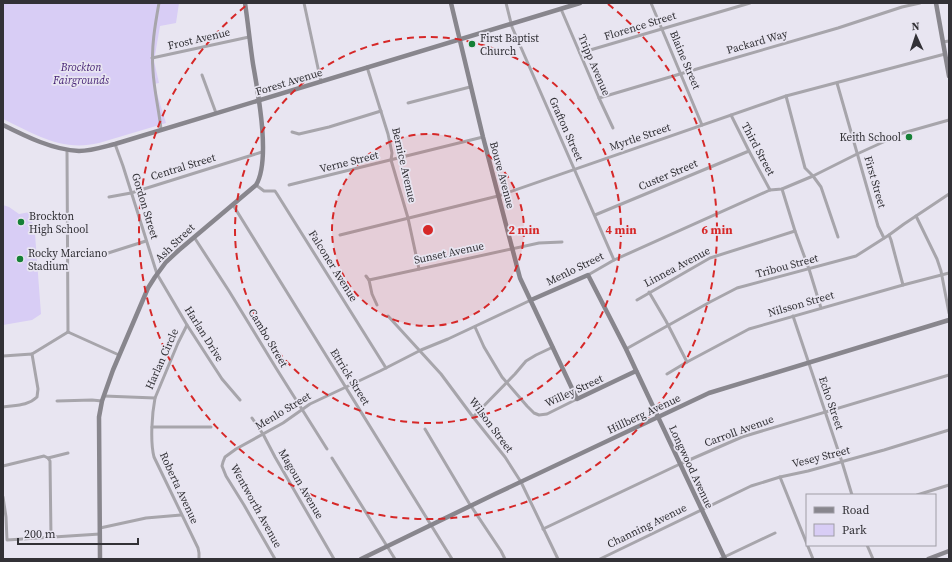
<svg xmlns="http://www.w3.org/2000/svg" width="952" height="562" viewBox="0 0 952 562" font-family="'Source Serif 4',serif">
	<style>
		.green { fill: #d8cdf5 }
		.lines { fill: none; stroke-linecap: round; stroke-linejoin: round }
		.street { stroke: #a7a5ab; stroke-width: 3 }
		.secondary { stroke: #88868d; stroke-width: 4.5 }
		.ring { fill: none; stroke: #d62828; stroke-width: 2; stroke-dasharray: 7 5 }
		.poi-dot { fill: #158036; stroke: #e8e5f1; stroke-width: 1.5 }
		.labels { text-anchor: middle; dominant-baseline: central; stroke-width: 3.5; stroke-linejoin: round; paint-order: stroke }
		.street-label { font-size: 11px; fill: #323136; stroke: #e8e5f1 }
		.poi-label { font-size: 11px; fill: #323136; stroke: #e8e5f1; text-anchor: start }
		.park-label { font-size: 11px; font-style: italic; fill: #421f72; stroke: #e8e5f1 }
		.centre { fill: #d62828; stroke: #e8e5f1; stroke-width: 2 }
		.ring-label { font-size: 12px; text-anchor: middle; font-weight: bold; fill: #d62828; stroke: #e8e5f1; stroke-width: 3.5; stroke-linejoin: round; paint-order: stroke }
	</style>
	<rect width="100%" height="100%" fill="#e8e5f1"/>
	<g class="green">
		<path d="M3,3H179L176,23L160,26L154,61L159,83L154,84L166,123L99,143C61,152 35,134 3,119Z"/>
		<polygon points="3,205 9,207 19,214 30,212 35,234 41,314 32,320 3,325"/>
	</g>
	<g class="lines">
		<g class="street">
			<path d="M159,3C155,25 151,48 153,71C154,90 159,110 161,129"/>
			<polyline points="304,3 321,82"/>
			<polyline points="506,3 512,27 614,260"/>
			<polyline points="651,3 702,125"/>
			<polyline points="561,9 599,98 613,128"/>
			<polyline points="943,42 949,41"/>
			<polyline points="580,53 750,3"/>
			<polyline points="152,58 249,37"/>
			<polyline points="367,67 388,134 392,153 391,160 408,218 419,269"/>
			<polyline points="202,75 216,113"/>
			<polyline points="837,83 878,226 884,238"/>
			<polyline points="786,96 805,168 813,176 821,187 838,237"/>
			<polyline points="599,98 707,66 838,28 902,7 920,3"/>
			<polyline points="408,103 470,87"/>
			<polyline points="731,115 749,151 770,190"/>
			<polyline points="292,132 299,134 329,127 381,111"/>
			<polyline points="115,144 123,166 157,274 187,325 222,379 240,400"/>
			<polyline points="67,150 68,332"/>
			<polyline points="256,185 264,191 275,191 277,194 386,368"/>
			<polyline points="289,185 483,137"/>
			<polyline points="782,189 795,231 809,269 821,308"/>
			<polyline points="109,197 131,193 262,152"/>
			<polyline points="233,205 452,559"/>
			<polyline points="595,215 749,151"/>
			<polyline points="916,216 937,259 941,271 949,313"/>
			<polyline points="340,235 498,196 786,96 945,54"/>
			<polyline points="889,235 891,240 903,285"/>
			<polyline points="194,237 229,291 276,368 327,449"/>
			<polyline points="105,254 146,241"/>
			<polyline points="588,275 614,260 770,190 782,189 813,176 857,154 903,133 949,120"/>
			<polyline points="366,276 369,280 539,243 562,242"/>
			<polyline points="369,280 372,294 377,305"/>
			<polyline points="649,292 666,321 687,362"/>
			<polyline points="637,300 710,258 795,231"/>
			<polyline points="388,316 441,374 473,417 505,457 521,482 558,559"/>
			<polyline points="793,316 842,462 852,495"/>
			<polyline points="475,327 484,347 502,377 527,406 534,413 539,415 547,414 577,399"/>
			<polyline points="68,332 119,355"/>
			<polyline points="626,349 710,302 737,288 856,256 889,235 904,224 949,194"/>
			<polyline points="32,354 68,332"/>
			<path d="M3,356L32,354L38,389L37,397C28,406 15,405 3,407"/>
			<polyline points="667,374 687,362 749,329 903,285 949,273"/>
			<polyline points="104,396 155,398 178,343 187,325"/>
			<path d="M155,398C152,414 150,441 154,457L198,548L199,553V559"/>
			<polyline points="57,401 92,400 102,401"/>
			<polyline points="473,417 515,374 526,361 536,355 553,347"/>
			<polyline points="252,418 263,434 275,457 334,559"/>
			<polyline points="152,427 211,427"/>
			<polyline points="425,429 469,503 501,551 505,559"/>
			<polyline points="48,458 50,461 51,537"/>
			<polyline points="332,458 395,559"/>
			<polyline points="3,466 44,456 48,458 68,453"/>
			<polyline points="780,477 813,559"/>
			<polyline points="917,495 949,485"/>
			<polyline points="3,497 6,517 7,540 100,534"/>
			<polyline points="100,528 146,518 181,515"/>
			<polyline points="543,529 680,464 742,437 949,375"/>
			<polyline points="867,545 873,559"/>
			<polyline points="275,559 244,505 226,476 222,466 223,462 225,457 236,449 283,423 310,404 380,371 421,350 448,339 531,300"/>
			<polyline points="600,559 751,486 780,477 808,471 884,450 949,430"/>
			<polyline points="720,559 775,533"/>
		</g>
		<g class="secondary">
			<polyline points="451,3 483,137 520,278 577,399 636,371"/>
			<polyline points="936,3 949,76"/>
			<path d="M3,125C25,136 53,150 79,151C91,151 103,147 115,144L580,3"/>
			<polyline points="531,300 588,275 626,349 725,559"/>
			<path d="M100,559L99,417L102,401L113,370L148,288L155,277L166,262L179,250L256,185C271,160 258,93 253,64C250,44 248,23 245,3"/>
			<polyline points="361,559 495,494 709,393 949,320"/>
			<polyline points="928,559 949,551"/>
		</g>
	</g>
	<circle cx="428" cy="230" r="96" fill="#d62828" fill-opacity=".12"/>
	<g class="ring">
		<circle cx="428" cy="230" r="96"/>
		<circle cx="428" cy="230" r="193"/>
		<path d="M608 4A289 289 0 1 1 248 4"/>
	</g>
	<g class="poi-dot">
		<circle cx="472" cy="44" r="4"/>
		<circle cx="909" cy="137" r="4"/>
		<circle cx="21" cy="222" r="4"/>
		<circle cx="20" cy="259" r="4"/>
	</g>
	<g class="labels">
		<g class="street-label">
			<text transform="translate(640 26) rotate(-17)">Florence Street</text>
			<text transform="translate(199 39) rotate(-13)">Frost Avenue</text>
			<text transform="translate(757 42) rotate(-16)">Packard Way</text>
			<text transform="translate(685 60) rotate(67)">Blaine Street</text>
			<text transform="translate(594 65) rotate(67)">Tripp Avenue</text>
			<text transform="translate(289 82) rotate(-17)">Forest Avenue</text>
			<text transform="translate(566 129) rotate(66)">Grafton Street</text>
			<text transform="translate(640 137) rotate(-19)">Myrtle Street</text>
			<text transform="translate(758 149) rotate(62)">Third Street</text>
			<text transform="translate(349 162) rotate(-14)">Verne Street</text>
			<text transform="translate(404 165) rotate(77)">Bernice Avenue</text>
			<text transform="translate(183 167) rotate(-17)">Central Street</text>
			<text transform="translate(502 175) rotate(75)">Bouve Avenue</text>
			<text transform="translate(668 175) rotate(-23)">Custer Street</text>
			<text transform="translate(875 182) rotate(74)">First Street</text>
			<text transform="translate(145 206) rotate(73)">Gordon Street</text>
			<text transform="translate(175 243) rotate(-44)">Ash Street</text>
			<text transform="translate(449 253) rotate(-12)">Sunset Avenue</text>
			<text transform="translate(333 266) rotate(58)">Falconer Avenue</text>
			<text transform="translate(787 266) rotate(-15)">Tribou Street</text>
			<text transform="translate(677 267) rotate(-28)">Linnea Avenue</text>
			<text transform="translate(575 269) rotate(-26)">Menlo Street</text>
			<text transform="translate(801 304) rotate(-16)">Nilsson Street</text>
			<text transform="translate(204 334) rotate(58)">Harlan Drive</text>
			<text transform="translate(268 338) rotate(59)">Cambo Street</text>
			<text transform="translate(162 359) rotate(-66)">Harlan Circle</text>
			<text transform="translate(350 377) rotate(58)">Ettrick Street</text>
			<text transform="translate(574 391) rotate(-25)">Willey Street</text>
			<text transform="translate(831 403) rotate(71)">Echo Street</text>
			<text transform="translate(283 411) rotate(-31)">Menlo Street</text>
			<text transform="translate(644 414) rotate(-25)">Hillberg Avenue</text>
			<text transform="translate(491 425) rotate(53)">Wilson Street</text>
			<text transform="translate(739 431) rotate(-20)">Carroll Avenue</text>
			<text transform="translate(821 457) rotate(-14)">Vesey Street</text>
			<text transform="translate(691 467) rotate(65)">Longwood Avenue</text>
			<text transform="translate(301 484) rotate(60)">Magoun Avenue</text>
			<text transform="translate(179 488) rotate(65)">Roberta Avenue</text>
			<text transform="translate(256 506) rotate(61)">Wentworth Avenue</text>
			<text transform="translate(647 526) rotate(-26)">Channing Avenue</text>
		</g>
		<g class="poi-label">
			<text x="480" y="38">First Baptist<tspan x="480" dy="13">Church</tspan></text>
			<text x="901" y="137" text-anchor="end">Keith School</text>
			<text x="29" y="216">Brockton<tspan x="29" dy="13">High School</tspan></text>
			<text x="28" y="253">Rocky Marciano<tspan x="28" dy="13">Stadium</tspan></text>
		</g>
		<g class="park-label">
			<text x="81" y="67">Brockton<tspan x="81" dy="13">Fairgrounds</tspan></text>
		</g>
	</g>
	<circle cx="428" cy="230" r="6" class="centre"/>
	<g class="ring-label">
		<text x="524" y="234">2 min</text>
		<text x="621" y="234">4 min</text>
		<text x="717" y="234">6 min</text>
	</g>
	<rect width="952" height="562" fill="none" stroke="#323136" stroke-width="8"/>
	<rect x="806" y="494" width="130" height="52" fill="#e8e5f1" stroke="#9f9da6"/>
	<rect x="814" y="507" width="20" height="6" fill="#88868d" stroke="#9f9da6"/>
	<text x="842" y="514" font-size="12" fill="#323136">Road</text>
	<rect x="814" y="524" width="20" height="12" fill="#d8cdf5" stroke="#9f9da6"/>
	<text x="842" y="534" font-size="12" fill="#323136">Park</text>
	<g transform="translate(916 36) rotate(357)" stroke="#e8e5f1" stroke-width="3" paint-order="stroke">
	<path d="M0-3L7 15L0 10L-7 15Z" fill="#323136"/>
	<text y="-6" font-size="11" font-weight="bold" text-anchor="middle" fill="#323136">N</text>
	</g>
	<path d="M18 538v6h120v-6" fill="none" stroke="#323136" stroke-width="2"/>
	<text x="24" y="538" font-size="12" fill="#323136" stroke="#e8e5f1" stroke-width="3" paint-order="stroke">200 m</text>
</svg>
